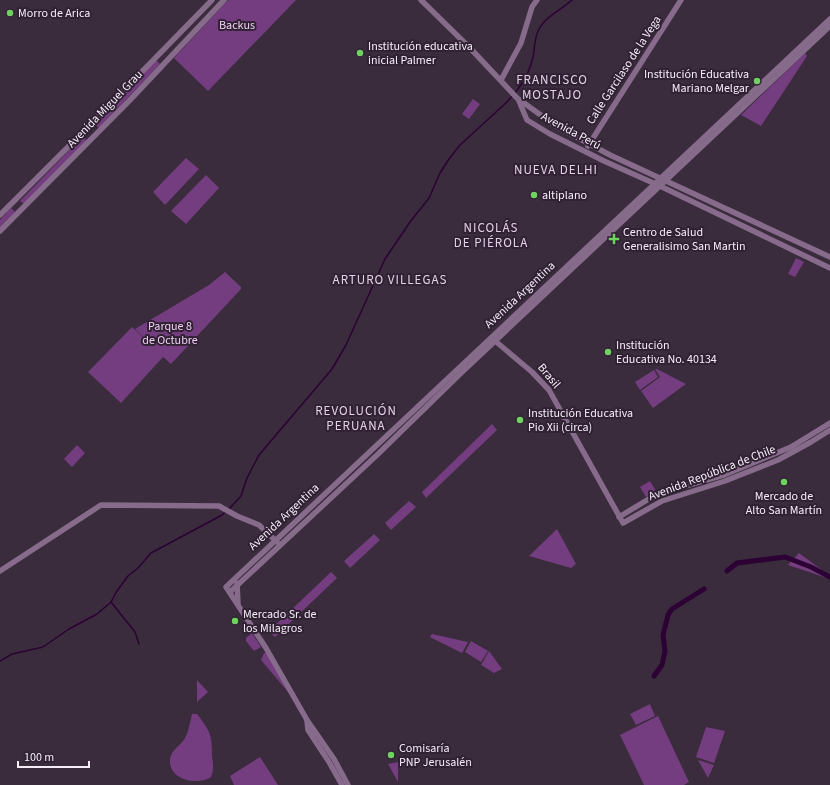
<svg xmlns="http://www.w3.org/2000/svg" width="830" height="785" viewBox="0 0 830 785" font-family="'Source Sans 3',sans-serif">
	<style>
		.green { fill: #743d7f }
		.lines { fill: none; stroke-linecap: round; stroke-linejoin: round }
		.stream { stroke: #2c0234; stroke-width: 1.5 }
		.canal { stroke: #2c0234; stroke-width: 5 }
		.secondary { stroke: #866b8b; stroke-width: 5.5 }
		.poi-dot { fill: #6fd360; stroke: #302133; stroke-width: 1.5 }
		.labels { text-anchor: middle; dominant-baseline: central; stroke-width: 4; stroke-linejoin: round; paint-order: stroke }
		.poi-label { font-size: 12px; fill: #f7edf9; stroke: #302133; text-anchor: start }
		.park-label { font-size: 12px; fill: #efcff5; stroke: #302133 }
		.street-label { font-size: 12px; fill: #f7edf9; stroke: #302133 }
		.neighbourhood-label { font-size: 13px; letter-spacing: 1px; fill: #e3cfe6; stroke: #302133 }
	</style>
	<rect width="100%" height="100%" fill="#3a2b3d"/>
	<g class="green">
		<polygon points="228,0 296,0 208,91 174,58"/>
		<polygon points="805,53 807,56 761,126 741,115"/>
		<polygon points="156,60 160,64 99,128 95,124"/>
		<polygon points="473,99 480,104 469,119 462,114"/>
		<polygon points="83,136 87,141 24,204 20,201"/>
		<polygon points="186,158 199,169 165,205 153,192"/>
		<polygon points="206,175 219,188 186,224 171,211"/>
		<polygon points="11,208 15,212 0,227 0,220"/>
		<polygon points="796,258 804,262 795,277 788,274"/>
		<polygon points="225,272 241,287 241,289 171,364 163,357 121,403 88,372 132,327 152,346 135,329 209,285"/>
		<polygon points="655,369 657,369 686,384 653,408 641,391 660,377"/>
		<polygon points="654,370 658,377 640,390 635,382"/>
		<polygon points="492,424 497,430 426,498 422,492"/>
		<polygon points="77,445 85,453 72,467 64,459"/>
		<polygon points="650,481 656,491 646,497 640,487"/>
		<polygon points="409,501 416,507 391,530 385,523"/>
		<polygon points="557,529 576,564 571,568 529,556"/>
		<polygon points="374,534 380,540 350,568 344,561"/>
		<polygon points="799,553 830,576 830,579 788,565"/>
		<polygon points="331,572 337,578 275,637 269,631"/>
		<polygon points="252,633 261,647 254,651 246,641 246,638"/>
		<polygon points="432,634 468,642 462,653 430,637"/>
		<polygon points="471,641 488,651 481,662 465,652"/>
		<polygon points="489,651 502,669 494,673 481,665"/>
		<polygon points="264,653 268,653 305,712 261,660"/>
		<polygon points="197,680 208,692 197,702"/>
		<polygon points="650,704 655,716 636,725 630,714"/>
		<path d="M192,714H197C210,731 212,734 212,756C213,762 214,771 211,777C200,785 169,782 170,760C171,749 180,747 185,738C189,731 190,722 192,714Z"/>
		<polygon points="658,716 689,782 684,785 644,785 620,735"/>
		<polygon points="706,727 725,731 714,763 696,757"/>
		<polygon points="260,757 278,785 234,785 230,776"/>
		<polygon points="698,760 714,765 708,778"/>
		<polygon points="398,762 398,782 388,764"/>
	</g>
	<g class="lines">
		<g class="stream">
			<path d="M515,93C524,82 530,71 533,57C535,48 534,38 539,29C546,16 561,10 572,0"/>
			<polyline points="229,509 241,496 247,478 259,455 332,369 346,345 385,259 410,222 429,198 440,173 449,159 460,145 507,102 512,96"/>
			<polyline points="111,602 135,632 139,644"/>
			<polyline points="0,661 12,654 43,647 69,629 97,614 111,602 117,591 128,576 138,568 151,553 222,515 226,511"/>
		</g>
		<g class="canal">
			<polyline points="727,571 737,563 785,557 811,567 830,577"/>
			<polyline points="654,676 662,665 665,651 663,635 668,615 672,609 704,589"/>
		</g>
		<g class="secondary">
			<polyline points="421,0 470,48 517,98 556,126 610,155 830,257"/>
			<polyline points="501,80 521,43 532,7 537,0"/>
			<polyline points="519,101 527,120 550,134 604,161 660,186 830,268"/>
			<polyline points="588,146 681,0"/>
			<polyline points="0,215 85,130 212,0"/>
			<polyline points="0,231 130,100 224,0"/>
			<polyline points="494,340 532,372 549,390 623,523 662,501 725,481 778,460 811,442 830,430"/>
			<polyline points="619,517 657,494 724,475 791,447 830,423"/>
			<polyline points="0,571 101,505 219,506 237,516 259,525 277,542"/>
			<polyline points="237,583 238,604"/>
			<polyline points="230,592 377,455 461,373 830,26"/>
			<polyline points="307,721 308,730 329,762 342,785"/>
			<polyline points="348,785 334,759 307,720 266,648 226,587 830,19"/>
		</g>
	</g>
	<g class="poi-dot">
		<circle cx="10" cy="13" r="4"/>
		<circle cx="360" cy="53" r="4"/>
		<circle cx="757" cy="81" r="4"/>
		<circle cx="534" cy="195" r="4"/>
		<path d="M612 233h4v4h4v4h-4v4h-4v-4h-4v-4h4z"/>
		<circle cx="608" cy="352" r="4"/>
		<circle cx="520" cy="420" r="4"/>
		<circle cx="784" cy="482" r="4"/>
		<circle cx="235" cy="621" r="4"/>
		<circle cx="391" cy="755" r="4"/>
	</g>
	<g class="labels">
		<g class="poi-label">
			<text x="18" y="13">Morro de Arica</text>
			<text x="368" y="46">Institución educativa<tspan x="368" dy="14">inicial Palmer</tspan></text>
			<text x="749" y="74" text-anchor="end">Institución Educativa<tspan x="749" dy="14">Mariano Melgar</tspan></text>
			<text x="542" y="195">altiplano</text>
			<text x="623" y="232">Centro de Salud<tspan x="623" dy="14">Generalisimo San Martin</tspan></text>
			<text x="616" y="345">Institución<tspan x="616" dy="14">Educativa No. 40134</tspan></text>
			<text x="528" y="413">Institución Educativa<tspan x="528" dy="14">Pio Xii (circa)</tspan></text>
			<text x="784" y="496" text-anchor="middle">Mercado de<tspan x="784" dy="14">Alto San Martín</tspan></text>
			<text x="243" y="614">Mercado Sr. de<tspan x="243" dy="14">los Milagros</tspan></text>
			<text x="399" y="748">Comisaría<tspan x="399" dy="14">PNP Jerusalén</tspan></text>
		</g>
		<g class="park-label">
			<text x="237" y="25">Backus</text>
			<text x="170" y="326">Parque 8<tspan x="170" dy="14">de Octubre</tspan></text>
		</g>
		<g class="street-label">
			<text transform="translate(624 70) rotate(-57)">Calle Garcilaso de la Vega</text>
			<text transform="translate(105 109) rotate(-46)">Avenida Miguel Grau</text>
			<text transform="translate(571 131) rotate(28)">Avenida Perú</text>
			<text transform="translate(520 295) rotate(-43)">Avenida Argentina</text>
			<text transform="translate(549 376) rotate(50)">Brasil</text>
			<text transform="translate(712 473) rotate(-21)">Avenida República de Chile</text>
			<text transform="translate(284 517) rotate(-43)">Avenida Argentina</text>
		</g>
		<g class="neighbourhood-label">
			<text x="552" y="80">FRANCISCO<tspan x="552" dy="15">MOSTAJO</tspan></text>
			<text x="556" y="170">NUEVA DELHI</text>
			<text x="491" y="228">NICOLÁS<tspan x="491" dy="15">DE PIÉROLA</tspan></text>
			<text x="390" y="280">ARTURO VILLEGAS</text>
			<text x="356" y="411">REVOLUCIÓN<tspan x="356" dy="15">PERUANA</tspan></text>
		</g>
	</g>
	<path d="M18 761v6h71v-6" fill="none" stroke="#f7edf9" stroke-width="2"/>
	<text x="24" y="761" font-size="12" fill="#f7edf9" stroke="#302133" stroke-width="3" paint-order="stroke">100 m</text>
</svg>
